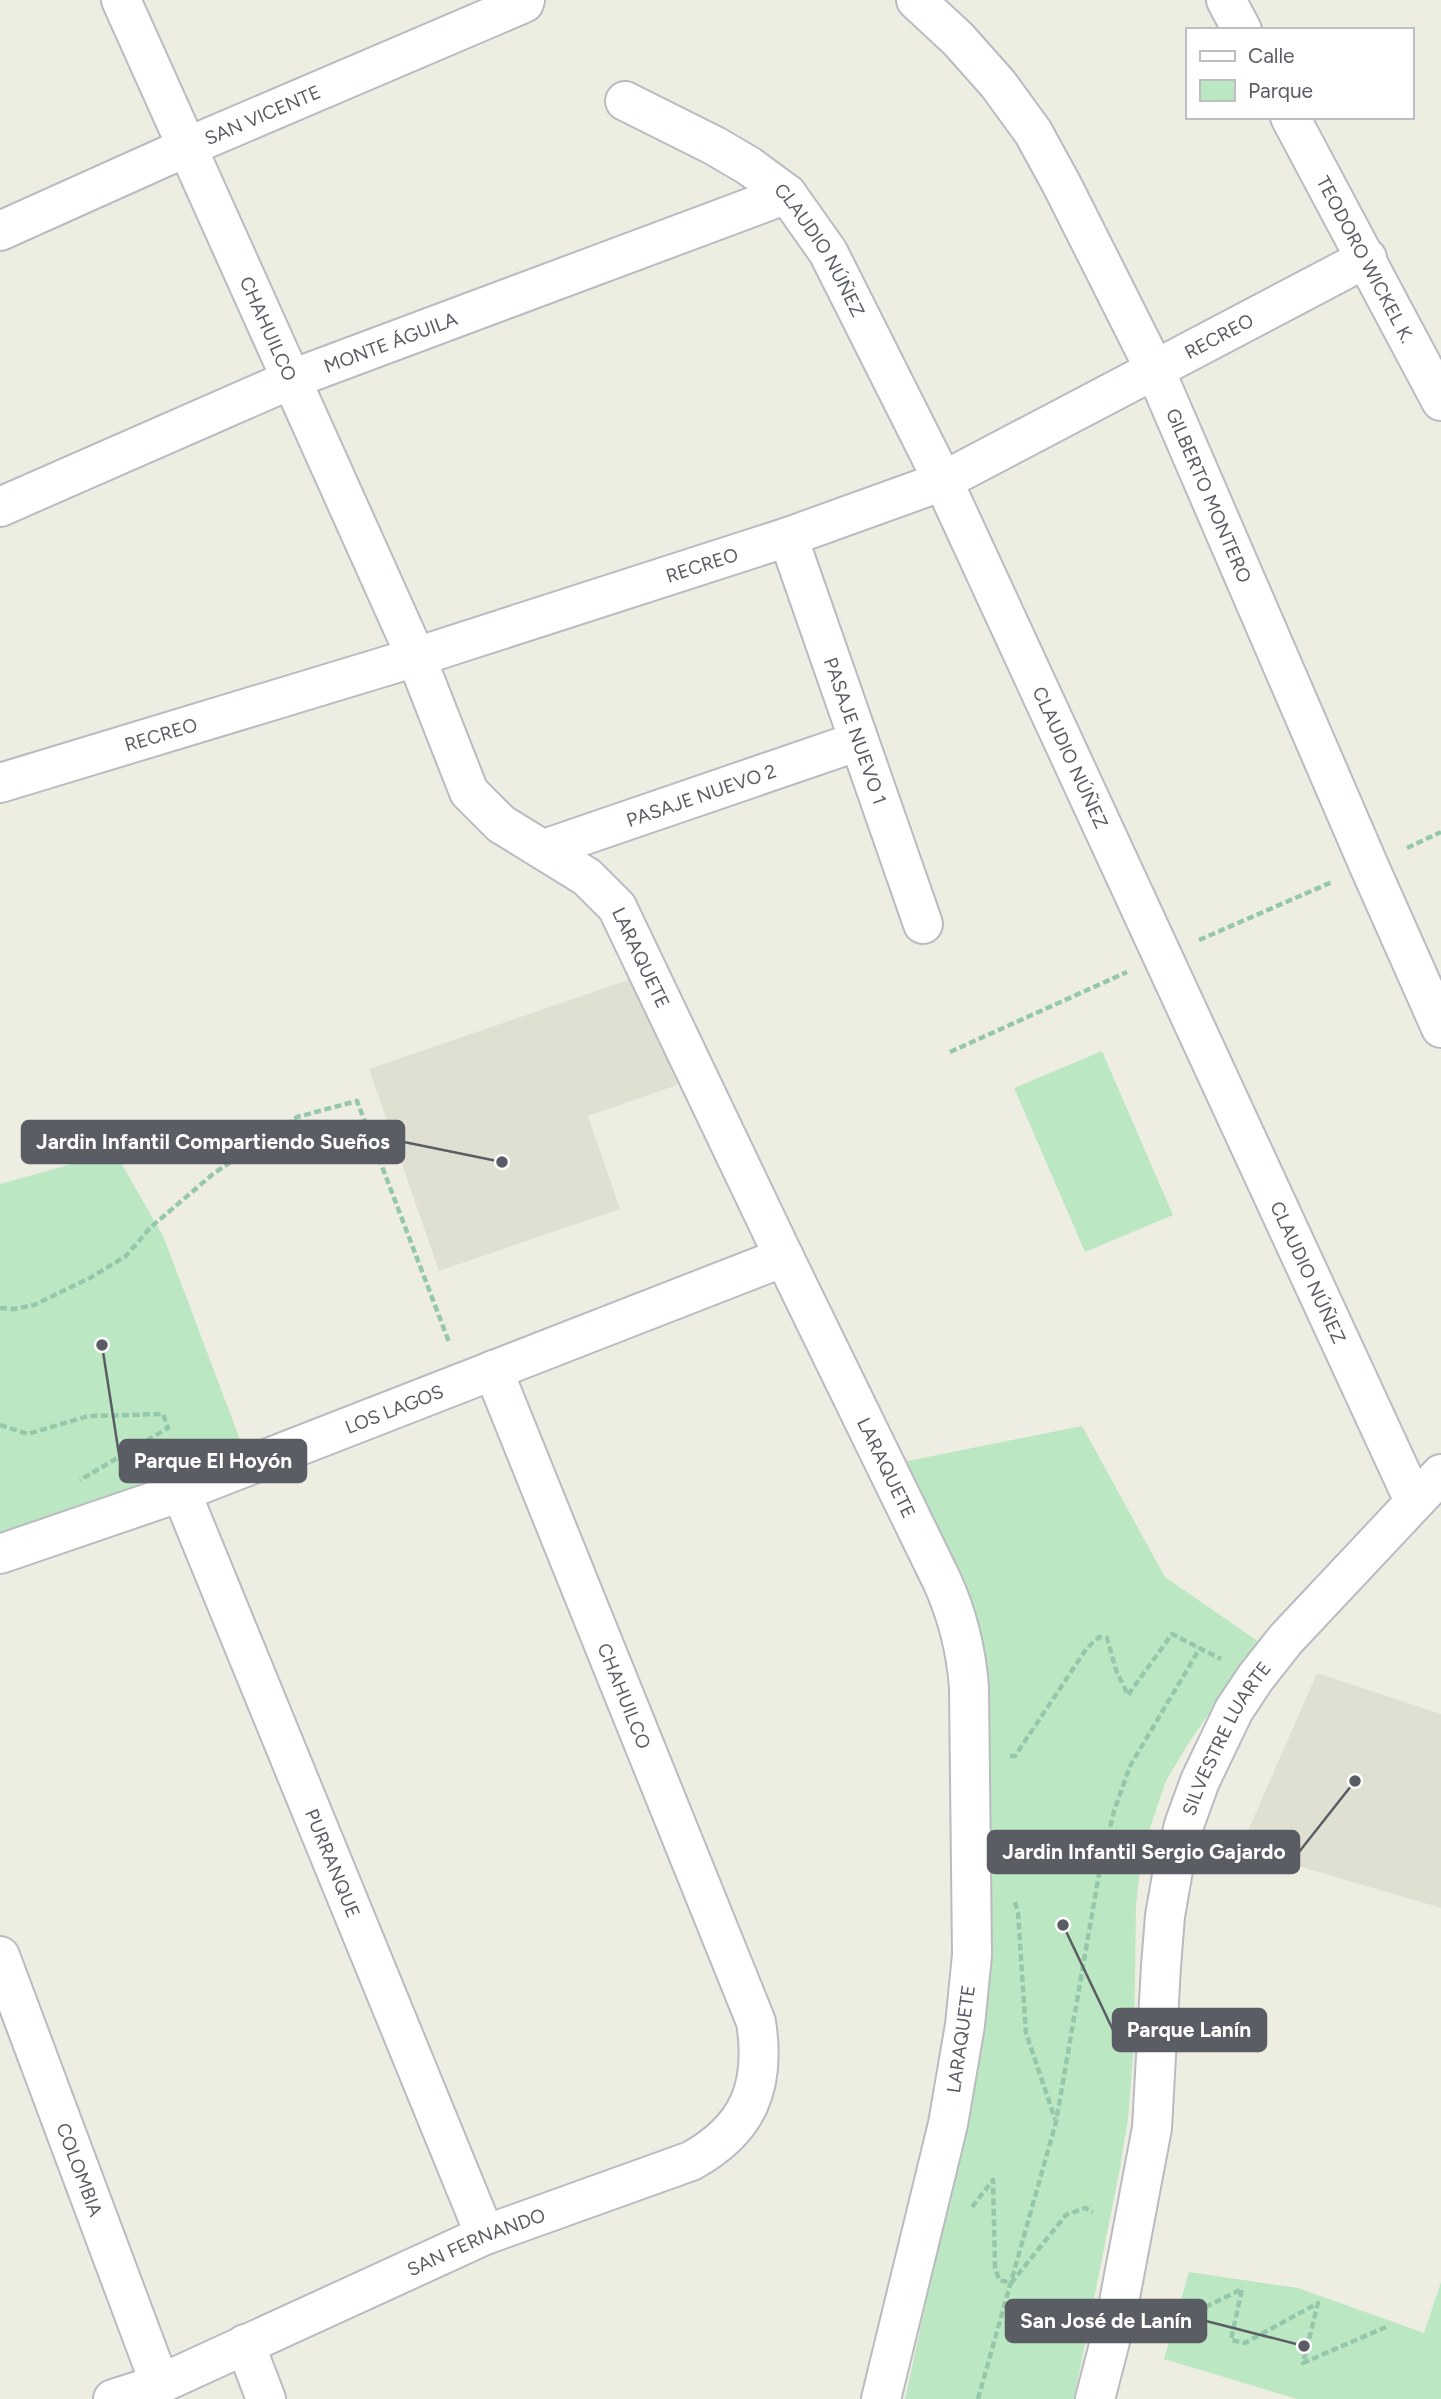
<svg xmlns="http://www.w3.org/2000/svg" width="1441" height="2399" viewBox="0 0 1441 2399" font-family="Figtree,sans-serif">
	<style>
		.education { fill: #e0e0d2 }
		.green { fill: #bce7c3 }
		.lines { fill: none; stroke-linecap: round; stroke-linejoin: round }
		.minor-casing { stroke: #babbc2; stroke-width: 42 }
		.tertiary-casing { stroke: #babbc2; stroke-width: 42 }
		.path { stroke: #95c8ab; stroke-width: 4.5; stroke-dasharray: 7 3.5; stroke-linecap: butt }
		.minor { stroke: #fff; stroke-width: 38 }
		.tertiary { stroke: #fff; stroke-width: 38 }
		.labels { text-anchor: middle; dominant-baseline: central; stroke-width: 5; stroke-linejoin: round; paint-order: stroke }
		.street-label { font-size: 19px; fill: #5a5d64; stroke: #fff }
		.leader { fill: none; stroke: #5a5d64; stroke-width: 2.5 }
		.callout-dot { fill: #5a5d64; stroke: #fff; stroke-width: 2.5 }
		.callout { fill: #5a5d64; stroke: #5a5d64; stroke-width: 2.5 }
		.callout-label { font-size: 21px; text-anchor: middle; font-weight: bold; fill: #fff }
	</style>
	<rect width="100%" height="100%" fill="#eeede2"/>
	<g class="education">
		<polygon points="640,976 677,1085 588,1116 620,1209 439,1271 369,1069"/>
		<polygon points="1317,1673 1441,1714 1441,1908 1240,1849"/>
	</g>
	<g class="green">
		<polygon points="1102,1051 1173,1215 1085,1252 1014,1088"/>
		<polygon points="115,1152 164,1238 245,1453 0,1539 0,1184"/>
		<polygon points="1082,1426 1165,1577 1262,1644 1236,1675 1188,1744 1166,1781 1151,1825 1140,1870 1136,1905 1134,2046 1128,2118 1120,2168 1074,2399 905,2399 977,2070 987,2011 992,1953 992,1911 991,1870 976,1723 893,1464"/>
		<polygon points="1189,2272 1298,2288 1424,2333 1441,2282 1441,2399 1297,2399 1164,2359"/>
	</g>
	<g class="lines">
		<defs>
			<g id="minor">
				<path id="s1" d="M121,0L416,657L469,792L501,824L587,877L617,907L784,1257L942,1581C958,1616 966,1649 969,1687L972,1955L965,2025L948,2124L881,2399"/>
				<path id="s2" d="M916,0L958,39L998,84L1033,132L1062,185L1155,370L1369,866L1441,1028"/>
				<path id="s3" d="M625,101L715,146L749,166L787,194L828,252L943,481L1414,1501"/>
				<path id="s4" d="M0,231L187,147L524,3L525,0"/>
				<path id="s5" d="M0,507L292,379L787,194"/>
				<path id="s6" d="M788,537L923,924"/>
				<path id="s7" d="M0,783L416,657L788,537L943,481L1367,258"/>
				<path id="s8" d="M544,849L859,741"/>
				<path id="s9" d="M181,1492L485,2235"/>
				<path id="s10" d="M0,1554L181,1492L784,1257"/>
				<path id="s11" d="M0,1956L160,2384"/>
				<polyline points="245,2344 266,2399"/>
				<path id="s12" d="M113,2399L160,2384L485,2235L691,2161C749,2129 766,2086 756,2022L493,1370"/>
				<path id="s13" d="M1095,2399L1116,2318L1152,2128L1161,1966L1165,1916L1173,1870L1184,1825L1200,1781L1234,1710L1256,1677L1286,1639L1441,1474"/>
			</g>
			<g id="tertiary">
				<polyline points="1226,0 1242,30"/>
				<path id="s14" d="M1290,117L1441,401"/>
			</g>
		</defs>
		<use href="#minor" class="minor-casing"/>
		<use href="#tertiary" class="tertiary-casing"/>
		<g class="path">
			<polyline points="1407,848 1441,832"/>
			<polyline points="1199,940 1332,882"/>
			<polyline points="950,1052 1127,972"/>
			<polyline points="0,1308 14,1309 34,1305 90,1278 126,1256 151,1227 213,1174 297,1117 357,1101 449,1342"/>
			<polyline points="0,1425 28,1434 88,1416 163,1414 168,1428 80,1480"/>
			<polyline points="1010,1756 1015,1756 1087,1648 1099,1637 1107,1638 1116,1670 1128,1695 1172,1634 1221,1659"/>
			<polyline points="1015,1902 1018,1913 1026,2033 1055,2119"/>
			<polyline points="972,2207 993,2180 995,2267 999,2280 1011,2283 1066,2215 1085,2208 1093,2212"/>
			<polyline points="1157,2317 1175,2322 1242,2289 1231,2340 1245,2343 1318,2303 1303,2363 1386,2327"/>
			<polyline points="978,2399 1056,2122 1099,1874 1114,1811 1130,1766 1200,1648"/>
		</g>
		<use href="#minor" class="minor"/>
		<use href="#tertiary" class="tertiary"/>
	</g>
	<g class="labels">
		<g class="street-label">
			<text stroke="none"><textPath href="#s4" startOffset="287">SAN VICENTE</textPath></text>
			<text stroke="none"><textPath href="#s3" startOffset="252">CLAUDIO NÚÑEZ</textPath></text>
			<text stroke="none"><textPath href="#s14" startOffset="161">TEODORO WICKEL K.</textPath></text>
			<text stroke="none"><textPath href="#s1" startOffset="360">CHAHUILCO</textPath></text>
			<text stroke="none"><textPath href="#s7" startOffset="1302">RECREO</textPath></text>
			<text stroke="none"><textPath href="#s5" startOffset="424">MONTE ÁGUILA</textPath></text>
			<text stroke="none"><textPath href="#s2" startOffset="581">GILBERTO MONTERO</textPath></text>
			<text stroke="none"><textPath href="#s7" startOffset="735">RECREO</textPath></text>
			<text stroke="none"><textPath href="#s6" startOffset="205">PASAJE NUEVO 1</textPath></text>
			<text stroke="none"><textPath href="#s7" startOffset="168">RECREO</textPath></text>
			<text stroke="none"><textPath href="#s3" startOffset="819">CLAUDIO NÚÑEZ</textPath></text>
			<text stroke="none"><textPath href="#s8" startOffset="166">PASAJE NUEVO 2</textPath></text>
			<text stroke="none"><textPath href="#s1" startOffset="1110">LARAQUETE</textPath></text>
			<text stroke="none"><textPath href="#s3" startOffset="1386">CLAUDIO NÚÑEZ</textPath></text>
			<text stroke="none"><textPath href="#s10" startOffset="420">LOS LAGOS</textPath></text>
			<text stroke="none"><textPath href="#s1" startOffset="1676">LARAQUETE</textPath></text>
			<text transform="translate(624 1696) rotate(68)">CHAHUILCO</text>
			<text stroke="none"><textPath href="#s13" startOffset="679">SILVESTRE LUARTE</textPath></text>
			<text stroke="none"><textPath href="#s9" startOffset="401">PURRANQUE</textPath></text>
			<text transform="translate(961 2039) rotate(-82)">LARAQUETE</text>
			<text stroke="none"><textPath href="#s11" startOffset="228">COLOMBIA</textPath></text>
			<text stroke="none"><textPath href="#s12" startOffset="396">SAN FERNANDO</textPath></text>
		</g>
	</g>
	<path class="leader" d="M502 1162L404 1142M102 1345L120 1461M1355 1781L1299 1852M1063 1925L1113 2030M1304 2346L1206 2321"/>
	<g class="callout-dot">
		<circle cx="502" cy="1162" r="7"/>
		<circle cx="102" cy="1345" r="7"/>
		<circle cx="1355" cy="1781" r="7"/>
		<circle cx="1063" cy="1925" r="7"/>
		<circle cx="1304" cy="2346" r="7"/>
	</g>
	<g class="callout">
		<rect x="22" y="1121" width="382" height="42" rx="7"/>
		<rect x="120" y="1440" width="186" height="42" rx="7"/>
		<rect x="988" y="1831" width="311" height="42" rx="7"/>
		<rect x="1113" y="2009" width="153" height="42" rx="7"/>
		<rect x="1006" y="2300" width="200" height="42" rx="7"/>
	</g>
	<g class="callout-label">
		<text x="213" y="1149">Jardin Infantil Compartiendo Sueños</text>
		<text x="213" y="1468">Parque El Hoyón</text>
		<text x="1144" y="1859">Jardin Infantil Sergio Gajardo</text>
		<text x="1189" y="2037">Parque Lanín</text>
		<text x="1106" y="2328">San José de Lanín</text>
	</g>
	<rect x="1186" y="28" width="228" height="91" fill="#ffffff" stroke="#bdbec1" stroke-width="2"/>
	<rect x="1200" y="51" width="35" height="10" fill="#ffffff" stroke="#bdbec1" stroke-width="2"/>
	<text x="1248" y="63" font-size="21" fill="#5a5d64">Calle</text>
	<rect x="1200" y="80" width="35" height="21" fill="#bce7c3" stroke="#bdbec1" stroke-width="2"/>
	<text x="1248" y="98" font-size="21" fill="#5a5d64">Parque</text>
</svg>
